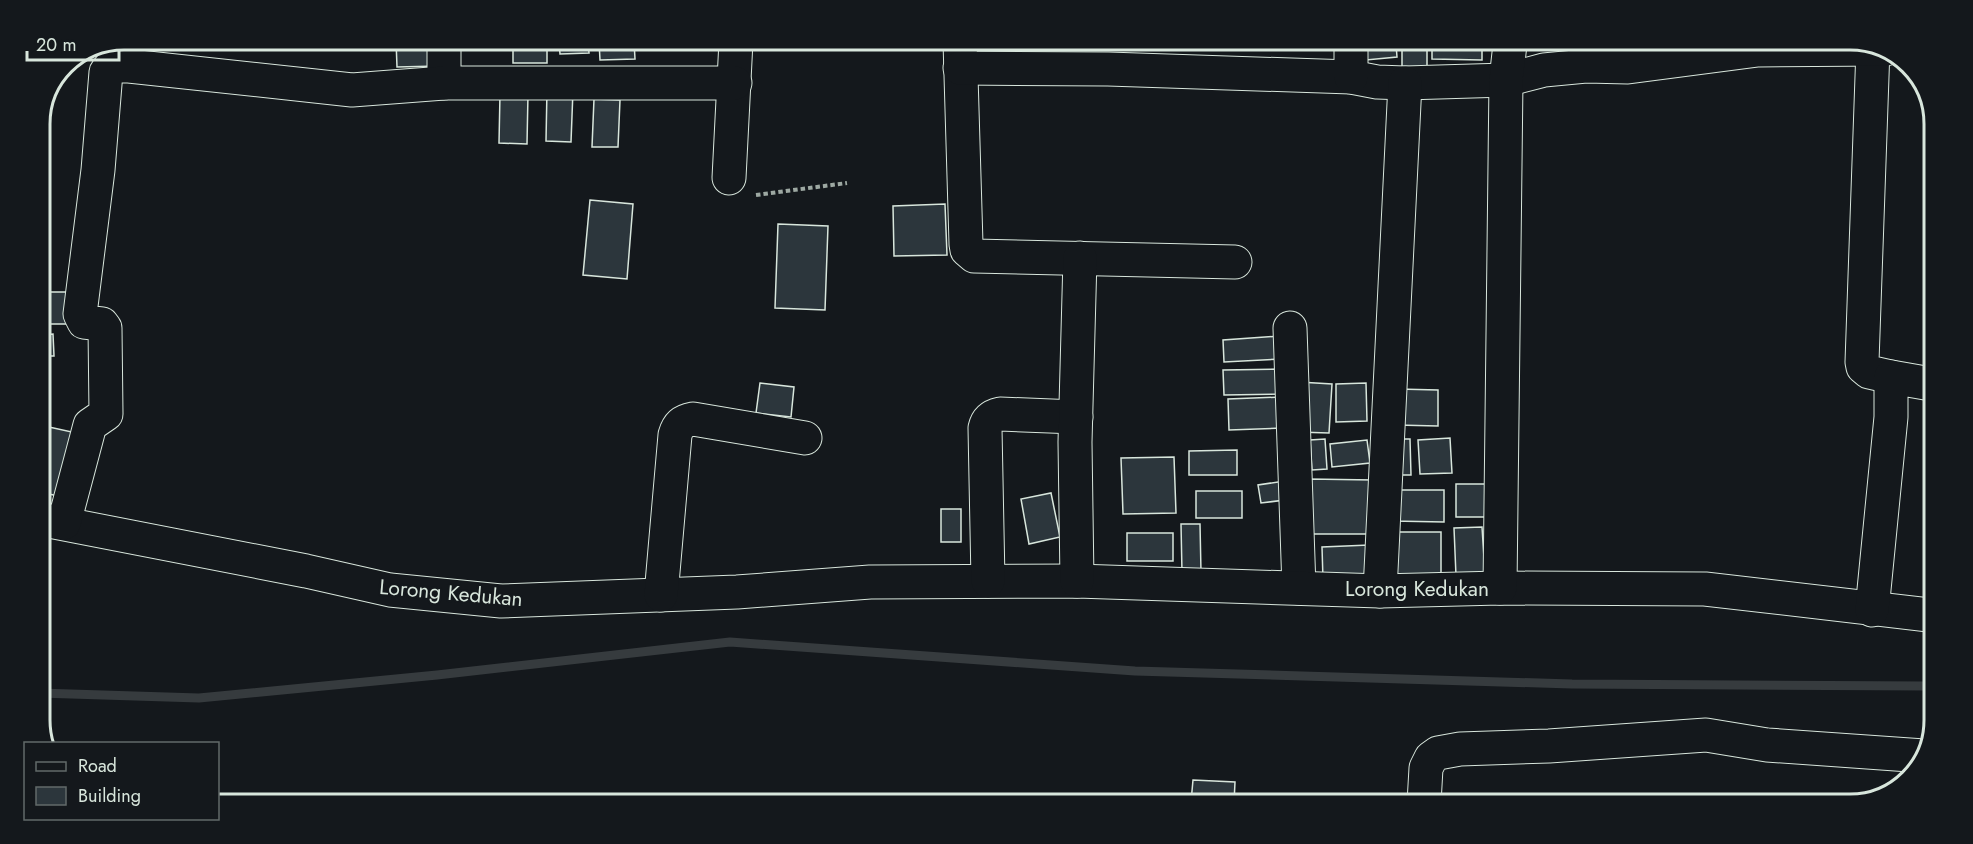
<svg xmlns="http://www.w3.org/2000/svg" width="1973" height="844" viewBox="0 0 1973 844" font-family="Jost,sans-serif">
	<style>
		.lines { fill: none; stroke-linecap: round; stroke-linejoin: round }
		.stream { stroke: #363b3e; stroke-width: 9 }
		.building { fill: #2c363c; stroke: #d8e6dc; stroke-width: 1.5 }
		.minor-casing { stroke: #d8e6dc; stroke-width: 35 }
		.path { stroke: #9da8a2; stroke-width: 4; stroke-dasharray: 4.5 3; stroke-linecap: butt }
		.minor { stroke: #14181c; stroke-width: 33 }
		.labels { text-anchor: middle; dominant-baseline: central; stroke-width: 4.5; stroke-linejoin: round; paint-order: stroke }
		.street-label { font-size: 21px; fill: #d8e6dc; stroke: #14181c }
		.rim { fill: none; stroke: #d8e6dc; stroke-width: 3 }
	</style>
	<rect width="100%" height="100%" fill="#14181c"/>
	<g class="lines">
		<polyline class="stream" points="39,693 199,698 437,675 730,642 1135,671 1572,684 1928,686"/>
	</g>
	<g class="building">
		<polygon points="396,40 437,40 438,66 397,67"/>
		<polygon points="513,40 547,41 547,63 513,63"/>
		<polygon points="559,41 588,41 589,53 560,54"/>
		<polygon points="599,41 634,41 635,59 600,60"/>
		<polygon points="1365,43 1396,44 1397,57 1366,60"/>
		<polygon points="1402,44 1427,44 1427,77 1402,78"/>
		<polygon points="1432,44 1482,44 1482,60 1432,59"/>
		<polygon points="547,89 573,90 571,142 546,141"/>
		<polygon points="500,94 528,94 527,144 499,143"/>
		<polygon points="594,99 620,100 618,147 592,147"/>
		<polygon points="590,200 633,204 627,279 583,275"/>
		<polygon points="945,204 947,255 894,256 893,206"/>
		<polygon points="778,224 828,226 825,310 775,308"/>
		<rect x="39" y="292" width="35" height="32"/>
		<polygon points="53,334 54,356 39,356 39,335"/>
		<polygon points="1280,336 1282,359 1224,362 1223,340"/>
		<polygon points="1280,369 1280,394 1224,395 1223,370"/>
		<polygon points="1299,382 1332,384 1329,433 1297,432"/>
		<polygon points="760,383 794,387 791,417 756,413"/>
		<polygon points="1366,383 1367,421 1336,422 1336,384"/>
		<polygon points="1397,389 1438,390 1438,426 1396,425"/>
		<polygon points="1281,397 1282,428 1229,430 1228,399"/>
		<polygon points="40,425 81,434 68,498 39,492"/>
		<polygon points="1450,438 1452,473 1420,474 1418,440"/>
		<polygon points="1325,439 1327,469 1312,470 1310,440"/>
		<polygon points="1392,439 1410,439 1411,475 1392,475"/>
		<polygon points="1367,440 1370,463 1332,467 1330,444"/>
		<polygon points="1237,450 1237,475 1189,475 1189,451"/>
		<polygon points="1174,457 1176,513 1123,514 1121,458"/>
		<polygon points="1308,479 1373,480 1373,534 1308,534"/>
		<polygon points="1291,480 1293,499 1261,503 1258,485"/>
		<polygon points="1456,484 1489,484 1488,517 1456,517"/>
		<polygon points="1392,490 1444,490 1444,522 1392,521"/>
		<rect x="1196" y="491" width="46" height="27"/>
		<polygon points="1051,493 1060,537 1029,544 1021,499"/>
		<rect x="941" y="509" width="20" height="33"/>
		<polygon points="1181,524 1200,524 1201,572 1182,573"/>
		<polygon points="1482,527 1485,574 1456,576 1454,528"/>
		<rect x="1392" y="532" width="49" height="50"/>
		<rect x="1127" y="533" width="46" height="28"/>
		<polygon points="1369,545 1370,578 1323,580 1322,547"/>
		<polygon points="1193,780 1235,782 1234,803 1191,802"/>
	</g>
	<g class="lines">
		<defs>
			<g id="minor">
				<polyline points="444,40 444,83"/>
				<polyline points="960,42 966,244 967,250 974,256 1235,262"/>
				<polyline points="1873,48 1862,362 1863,367 1869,372 1891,377"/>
				<polyline points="960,68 1108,69 1351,77 1377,82 1405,83 1506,80 1544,70 1586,66 1628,67 1758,50 1886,49"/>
				<polyline points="1351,77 1351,43"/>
				<polyline points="729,178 736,41"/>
				<polyline points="1290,328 1299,588"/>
				<polyline points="39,519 306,571 390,590 501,601 737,592 870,582 1077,581 1380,591 1500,588 1705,589 1929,615"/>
				<polyline points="64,523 90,425 106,414 105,328 102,324 84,322 80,314 98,170 106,72 111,66 129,66 352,90 444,83 735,83"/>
				<path d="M988,581L985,428C987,419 991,416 1000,414L1076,417"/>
				<polyline points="1077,581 1075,442 1080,258"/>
				<polyline points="1500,588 1506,80 1510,44"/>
				<polyline points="1380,591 1405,83"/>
				<path d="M661,595L675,435C678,425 682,421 693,419L805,438"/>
				<polyline points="1872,610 1891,417 1891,377 1931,384"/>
				<polyline points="1424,803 1426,768 1431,758 1438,753 1460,749 1549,746 1706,735 1767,745 1924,756"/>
			</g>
		</defs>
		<use href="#minor" class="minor-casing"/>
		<polyline class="path" points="756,195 847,183"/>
		<use href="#minor" class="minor"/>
	</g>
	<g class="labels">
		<g class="street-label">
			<text x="1417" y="589">Lorong Kedukan</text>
			<text transform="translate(451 593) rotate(5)">Lorong Kedukan</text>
		</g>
	</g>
	<path d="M0 0H1973V844H0ZM124 50H1850A74 74 0 0 1 1924 124V720A74 74 0 0 1 1850 794H124A74 74 0 0 1 50 720V124A74 74 0 0 1 124 50Z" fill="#14181c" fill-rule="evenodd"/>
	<path class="rim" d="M124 50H1850A74 74 0 0 1 1924 124V720A74 74 0 0 1 1850 794H124A74 74 0 0 1 50 720V124A74 74 0 0 1 124 50Z"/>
	<rect x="24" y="742" width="195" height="78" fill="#14181c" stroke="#626a69" stroke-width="1.5"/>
	<rect x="36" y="762" width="30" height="9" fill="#14181c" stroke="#626a69" stroke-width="1.5"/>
	<text x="78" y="772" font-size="18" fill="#d8e6dc">Road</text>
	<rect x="36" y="787" width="30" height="18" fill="#2c363c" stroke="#626a69" stroke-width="1.5"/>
	<text x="78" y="802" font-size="18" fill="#d8e6dc">Building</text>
	<path d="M27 51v9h92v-9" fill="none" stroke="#d8e6dc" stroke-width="3"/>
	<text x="36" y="51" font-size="18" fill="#d8e6dc" stroke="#14181c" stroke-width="4.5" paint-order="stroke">20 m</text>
</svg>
